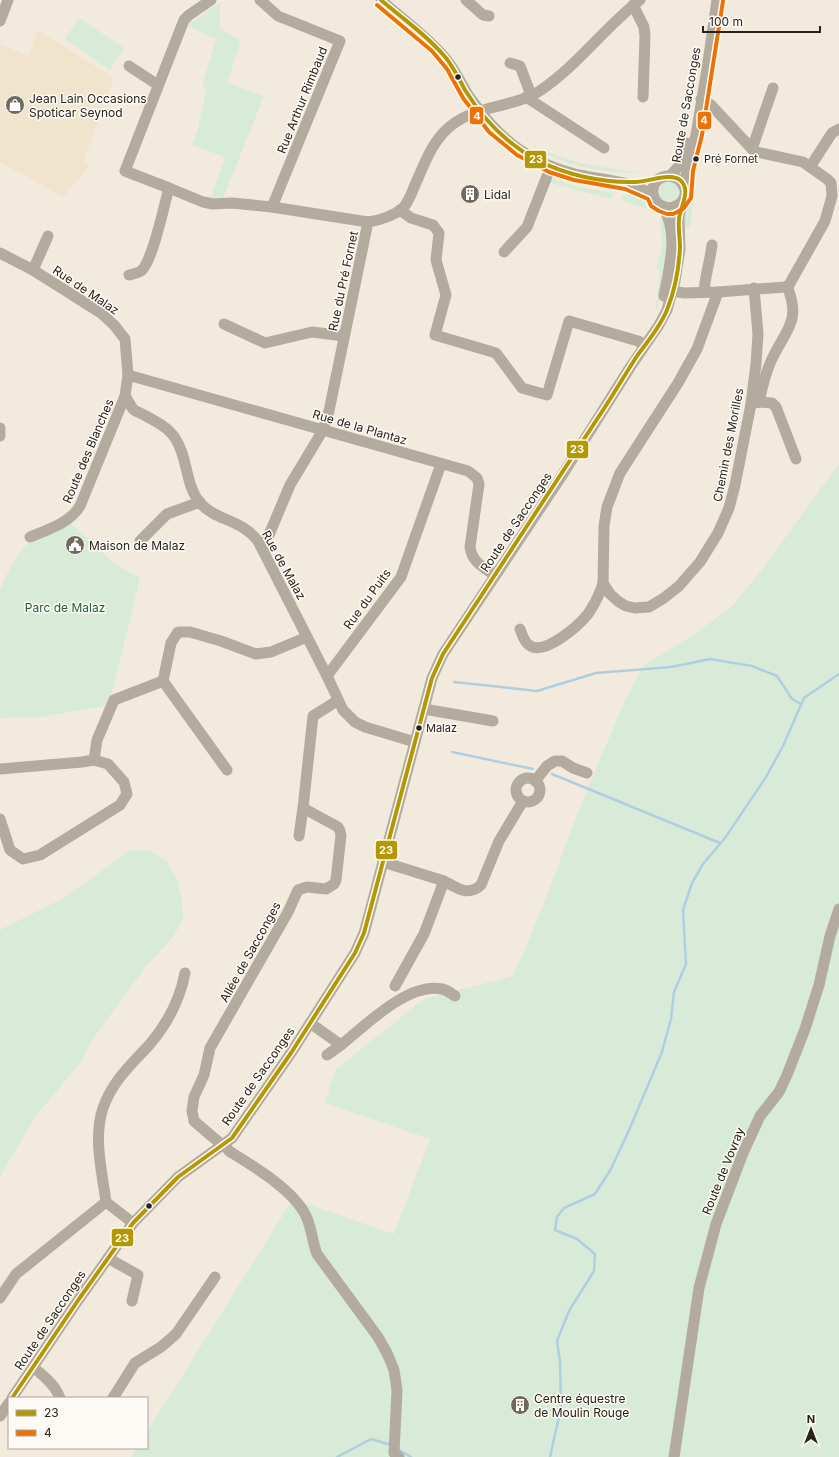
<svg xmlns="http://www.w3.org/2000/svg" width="839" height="1457" viewBox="0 0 839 1457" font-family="Inter,sans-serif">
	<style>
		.built { fill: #f1e4cd }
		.green { fill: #d7ebd8 }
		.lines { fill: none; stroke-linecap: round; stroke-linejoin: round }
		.stream { stroke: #afcfe1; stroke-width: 2.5 }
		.minor { stroke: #b3ab9e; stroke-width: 11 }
		.bus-1-casing { stroke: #fefbf6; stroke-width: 7 }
		.bus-2-casing { stroke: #fefbf6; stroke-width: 7 }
		.bus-1 { stroke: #b49803; stroke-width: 4 }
		.bus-2 { stroke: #ee7203; stroke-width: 4 }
		.bus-dot { fill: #28231a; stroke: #fefbf6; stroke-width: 1.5 }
		.labels { text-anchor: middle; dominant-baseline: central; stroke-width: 3; stroke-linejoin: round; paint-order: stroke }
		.bus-label { font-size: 11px; fill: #28231a; stroke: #fefbf6; text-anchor: start }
		.poi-label { font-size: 12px; fill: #28231a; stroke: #fefbf6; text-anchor: start }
		.street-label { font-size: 12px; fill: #28231a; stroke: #fefbf6 }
		.park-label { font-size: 12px; fill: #1f5c41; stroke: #fefbf6 }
		.line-badge { stroke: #fefbf6; stroke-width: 1.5 }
		.badge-label { font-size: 11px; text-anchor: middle; font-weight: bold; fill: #fff }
	</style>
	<rect width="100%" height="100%" fill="#f2eadd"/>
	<polygon class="built" points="38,30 114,78 84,160 90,165 63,197 0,162 0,44 28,56"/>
	<g class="green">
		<polygon points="220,2 220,29 241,40 227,83 264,96 222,201 211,198 225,157 192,145 198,128 207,88 202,86 216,39 187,26"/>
		<polygon points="79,18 124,48 110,70 65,39"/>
		<path d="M530,144L544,151L583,164L640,173C602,173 561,166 530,144Z"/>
		<polygon points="556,175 613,186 615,190 567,181 554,176"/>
		<polygon points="553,179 577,187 614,193 611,199 550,183"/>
		<path d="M669,181L673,182L679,186L681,197L668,205L659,198C658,189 659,183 669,181Z"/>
		<polygon points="622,194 641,197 653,211 624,201 622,199"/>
		<polygon points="694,200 690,227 685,227 684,216"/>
		<path d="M660,217C674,234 664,262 661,281C659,291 660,301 657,310L655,309C658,296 658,283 660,270L656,268L662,247Z"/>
		<polygon points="839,464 839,1457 131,1457 137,1448 147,1448 147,1432 293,1199 394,1234 430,1139 325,1103 335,1070 424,999 513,976 544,904 577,814 625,700 643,666 701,630 733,605 760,572"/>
		<path d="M71,524L114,563L140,578L111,695L104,706L42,717L0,718V590C7,573 16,554 30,541Z"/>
		<polygon points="130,850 150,851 166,860 176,877 182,899 183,919 173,937 146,966 93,1039 82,1060 34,1118 0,1177 0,930 64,898"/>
	</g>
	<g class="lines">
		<g class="stream">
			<polyline points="454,682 537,691 596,673 671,667 710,659 752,666 777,676 792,699 801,704"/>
			<polyline points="452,752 533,769"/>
			<polyline points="552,774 720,843"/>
			<polyline points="399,1450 411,1457"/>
			<polyline points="337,1457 371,1439 388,1444"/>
			<polyline points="550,1457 561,1408 560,1362 557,1341 569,1311 594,1271 595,1254 577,1239 555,1230 557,1217 564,1208 595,1194 611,1169 630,1128 662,1052 671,1019 674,992 686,964 683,910 692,883 703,864 725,838 766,777 783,746 804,698 839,674"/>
		</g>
		<g class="minor">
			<polyline points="260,0 278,16 340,41 272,207"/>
			<path d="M381,0C402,19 427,36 446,59C455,70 461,83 468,95C483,116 498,135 520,150C536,161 556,169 575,174C602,180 629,180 653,195"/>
			<polyline points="466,0 483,15 489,16"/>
			<polyline points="633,5 644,27 645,36 643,97"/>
			<polyline points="0,21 8,0"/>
			<polyline points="510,63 520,66 531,95"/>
			<polyline points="129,66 158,85"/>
			<polyline points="526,97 604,148"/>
			<polyline points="752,149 773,88"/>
			<polyline points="810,167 832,133 839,129"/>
			<polyline points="670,176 679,166 687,143"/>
			<polyline points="169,188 125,171 184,20 189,15 211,0"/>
			<path d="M685,190C679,168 650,174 653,194C654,199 658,204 662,206C669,210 679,207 683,200C688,192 685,179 687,170C689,159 694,147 696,135C704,90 711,45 717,0"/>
			<path d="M662,206C680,232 669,267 664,296"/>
			<polyline points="400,210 411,218 433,225 439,233 436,260 446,295 435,335 496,353 522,388 547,395 569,321 638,341 644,344"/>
			<polyline points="504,252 527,227 551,166"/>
			<path d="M0,253L33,270L101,313L114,325L125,339L128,375L125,396L80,506C70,523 47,530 30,537"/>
			<polyline points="33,270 48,236"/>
			<path d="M129,275C133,274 138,273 141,271C153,261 164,205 169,188L203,202L213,204L232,203L272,207L368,222"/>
			<polyline points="672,291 684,293 718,292 785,287 789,285 825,221 832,196 831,183 827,179 803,162 757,152 752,149 711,105 701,99"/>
			<path d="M704,292C705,276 710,261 712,245"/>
			<polyline points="718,292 697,349 678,383 620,473 607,507 604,526 603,583 610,594 619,602 626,606 635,608 649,607 664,598 679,586 700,562 718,533 729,508 735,485 751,404 756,364 758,334 754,288"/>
			<polyline points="224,324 265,343 312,332 344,336"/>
			<path d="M128,375L468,471L477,478L479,484L470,547C472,562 483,567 495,575"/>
			<path d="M125,396C128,400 130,405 133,409C136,412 141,413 144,415C155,421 168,427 175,438C188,457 185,485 200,503C216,521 241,519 258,541L327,676L343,710L355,722L365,727L415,742"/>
			<polyline points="759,402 772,403 776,407 796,459"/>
			<path d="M751,404L759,402C762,388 765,374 771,361C785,330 802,322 787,286"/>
			<polyline points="0,428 0,436"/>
			<polyline points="140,541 167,514 200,502"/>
			<path d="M263,549L290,485L323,430L329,411L368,222C381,220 394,216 404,207C409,201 412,192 415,185C423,167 430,147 444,132C472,103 511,110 541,90C578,65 605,27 640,0"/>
			<path d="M520,629C522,634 524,642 529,645C544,657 579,625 588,614C594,605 600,594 603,583"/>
			<polyline points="327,676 401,577 441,464"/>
			<polyline points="163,681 171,643 178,632 190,632 221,641 256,654 271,652 307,637"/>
			<polyline points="163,681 227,770"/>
			<polyline points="424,709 493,721"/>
			<polyline points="0,769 82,762 94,760 97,740 114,700 163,681"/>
			<circle cx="528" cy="790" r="12"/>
			<polyline points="535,781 547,766 555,761 562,761 573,768 587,773"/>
			<polyline points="0,819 10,850 23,859 40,855 120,805 127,794 124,782 108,764 94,760"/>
			<polyline points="299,836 303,808"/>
			<polyline points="383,862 444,881 424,934 395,986"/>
			<path d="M444,881C457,888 468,897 481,885L499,841L523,801"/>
			<path d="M310,1023L341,1045C366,1025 408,982 442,989C447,990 451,993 455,996"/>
			<polyline points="327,1055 341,1045"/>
			<path d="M224,1144L229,1151C253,1166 294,1190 306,1216C312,1228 312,1242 317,1254L378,1337L387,1353L394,1370L397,1390L394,1453L399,1457"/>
			<polyline points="222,1145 194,1121 192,1111 194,1097 204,1075 210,1048 288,912 298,890 307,887 326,889 334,884 336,880 341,835 340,831 338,827 303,808 313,716 337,701"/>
			<path d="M133,1223L106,1202C102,1171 93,1138 103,1108C113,1080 131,1065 150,1044C167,1024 180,999 185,973"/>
			<polyline points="108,1258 138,1275 132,1301"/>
			<polyline points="0,1298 16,1274 106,1202"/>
			<path d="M34,1368C44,1376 55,1385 60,1398"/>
			<polyline points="12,1398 79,1299 133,1223 178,1177 232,1138 291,1053 355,953 364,933 370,911 432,678 443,654 561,477 629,369 659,325 667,310 675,281 680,249 679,217 683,201"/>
			<polyline points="113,1398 135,1363 161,1347 176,1334 215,1277"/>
			<polyline points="0,1416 9,1403"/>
			<polyline points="674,1457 699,1288 716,1224 743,1153 760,1116 779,1092 787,1075 805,1029 819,985 830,936 839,909"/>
		</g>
		<defs>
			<path id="bus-1" d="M12,1398L79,1299L133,1223L178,1177L232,1138L291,1053L355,953L364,933L432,678L443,654C497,572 551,489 605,407C616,390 626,373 637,356C648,341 660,327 667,310C675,290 679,268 680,247C680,238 678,228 679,219C680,207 692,190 680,180C671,172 648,182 635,182C603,183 566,175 537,160C507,144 483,119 465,90C459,79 454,68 446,58C428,36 403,19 381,0"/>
			<polyline id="bus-2" points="377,5 432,51 447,69 463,98 489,132 517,155 549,172 574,180 625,189 648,199 651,206 659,211 667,214 673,214 683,209 691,198 693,171 702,135 723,1"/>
		</defs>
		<use href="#bus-1" class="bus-1-casing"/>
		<use href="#bus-2" class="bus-2-casing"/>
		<use href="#bus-1" class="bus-1"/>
		<use href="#bus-2" class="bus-2"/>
	</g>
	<defs>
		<symbol id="shop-disc" viewBox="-11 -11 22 22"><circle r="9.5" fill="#6f695e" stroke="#fefbf6"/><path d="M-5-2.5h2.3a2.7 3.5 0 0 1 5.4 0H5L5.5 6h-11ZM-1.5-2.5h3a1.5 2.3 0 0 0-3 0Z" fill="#fff"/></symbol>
		<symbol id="building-disc" viewBox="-11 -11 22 22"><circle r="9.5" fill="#6f695e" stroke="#fefbf6"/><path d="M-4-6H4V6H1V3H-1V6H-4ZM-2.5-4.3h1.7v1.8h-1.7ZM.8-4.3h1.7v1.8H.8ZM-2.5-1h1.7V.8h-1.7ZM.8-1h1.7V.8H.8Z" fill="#fff"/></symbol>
		<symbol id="civic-disc" viewBox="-11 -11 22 22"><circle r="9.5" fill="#6f695e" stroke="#fefbf6"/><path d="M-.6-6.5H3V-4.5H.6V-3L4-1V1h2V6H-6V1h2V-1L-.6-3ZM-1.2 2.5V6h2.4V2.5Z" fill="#fff"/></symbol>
	</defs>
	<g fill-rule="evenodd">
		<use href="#shop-disc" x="4" y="94" width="22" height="22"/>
		<use href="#building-disc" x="459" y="183" width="22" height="22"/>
		<use href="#civic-disc" x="64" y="534" width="22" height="22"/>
		<use href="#building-disc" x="509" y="1394" width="22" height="22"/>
	</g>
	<g class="bus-dot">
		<circle cx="458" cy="77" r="3.5"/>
		<circle cx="696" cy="159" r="3.5"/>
		<circle cx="419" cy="728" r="3.5"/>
		<circle cx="149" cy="1206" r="3.5"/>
	</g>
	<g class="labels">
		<g class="bus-label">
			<text x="704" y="159">Pré Fornet</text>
			<text x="426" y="728">Malaz</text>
		</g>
		<g class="poi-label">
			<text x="29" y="98">Jean Lain Occasions<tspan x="29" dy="14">Spoticar Seynod</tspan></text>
			<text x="484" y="194">Lidal</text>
			<text x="89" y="545">Maison de Malaz</text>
			<text x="534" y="1398">Centre équestre<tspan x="534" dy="14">de Moulin Rouge</tspan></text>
		</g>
		<g class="street-label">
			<text transform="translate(302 100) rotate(-68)">Rue Arthur Rimbaud</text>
			<text transform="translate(686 105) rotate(-80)">Route de Sacconges</text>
			<text transform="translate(343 281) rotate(-78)">Rue du Pré Fornet</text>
			<text transform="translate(86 290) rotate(34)">Rue de Malaz</text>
			<text transform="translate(360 427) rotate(16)">Rue de la Plantaz</text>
			<text transform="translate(728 445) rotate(-79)">Chemin des Morilles</text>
			<text transform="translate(88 451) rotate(-67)">Route des Blanches</text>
			<text transform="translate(516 522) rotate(-56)">Route de Sacconges</text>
			<text transform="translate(284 565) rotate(61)">Rue de Malaz</text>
			<text transform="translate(367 599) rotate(-54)">Rue du Puits</text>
			<text transform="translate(250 952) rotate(-61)">Allée de Sacconges</text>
			<text transform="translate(258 1076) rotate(-55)">Route de Sacconges</text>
			<text transform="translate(723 1171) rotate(-68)">Route de Vovray</text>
			<text transform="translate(50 1320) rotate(-56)">Route de Sacconges</text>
		</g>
		<g class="park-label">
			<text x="65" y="607">Parc de Malaz</text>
		</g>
	</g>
	<g class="line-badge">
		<rect x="469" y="106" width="15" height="19" rx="4" fill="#ee7203"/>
		<rect x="697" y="111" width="15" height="19" rx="4" fill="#ee7203"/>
		<rect x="524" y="150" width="23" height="19" rx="4" fill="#b49803"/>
		<rect x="566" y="440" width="23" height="19" rx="4" fill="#b49803"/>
		<rect x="375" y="840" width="23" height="20" rx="4" fill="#b49803"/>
		<rect x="111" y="1228" width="23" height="19" rx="4" fill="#b49803"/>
	</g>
	<g class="badge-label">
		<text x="477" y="120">4</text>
		<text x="704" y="124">4</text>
		<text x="536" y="163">23</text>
		<text x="577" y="453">23</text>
		<text x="386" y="854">23</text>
		<text x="122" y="1242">23</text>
	</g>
	<rect x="8" y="1397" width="140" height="52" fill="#fefbf6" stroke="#a8a59e"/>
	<rect x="16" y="1410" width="20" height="6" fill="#b49803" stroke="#a8a59e"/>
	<text x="44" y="1417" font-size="12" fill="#28231a">23</text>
	<rect x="16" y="1430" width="20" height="6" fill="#ee7203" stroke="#a8a59e"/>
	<text x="44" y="1437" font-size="12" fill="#28231a">4</text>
	<g transform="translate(811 1429)" stroke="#fefbf6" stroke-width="3" paint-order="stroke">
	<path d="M0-3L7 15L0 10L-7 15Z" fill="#28231a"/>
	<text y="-6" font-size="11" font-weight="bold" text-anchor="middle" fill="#28231a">N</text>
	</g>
	<path d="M703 26v6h117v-6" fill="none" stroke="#28231a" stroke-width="2"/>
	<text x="709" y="26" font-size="12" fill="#28231a" stroke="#fefbf6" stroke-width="3" paint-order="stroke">100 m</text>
</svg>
